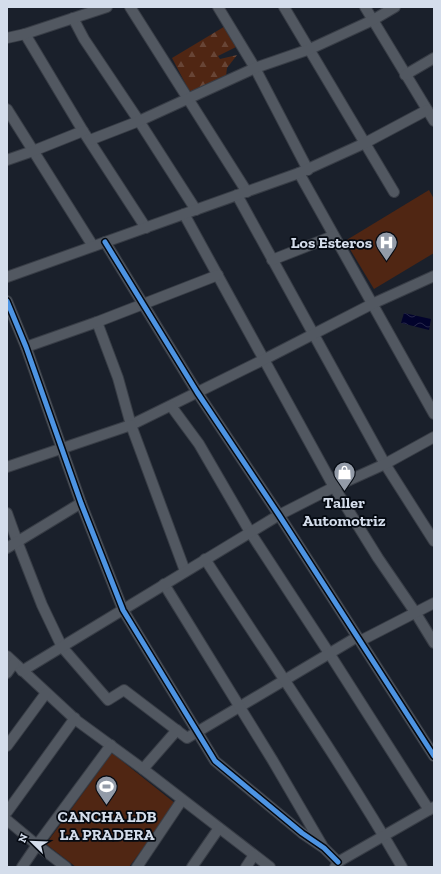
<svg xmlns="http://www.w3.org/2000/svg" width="441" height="874" viewBox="0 0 441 874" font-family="'Zilla Slab',serif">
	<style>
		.forest { fill: url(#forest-firs) }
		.pitch { fill: #502613 }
		.water { fill: url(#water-waves) }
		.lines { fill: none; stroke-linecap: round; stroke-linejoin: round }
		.minor-casing { stroke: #383d46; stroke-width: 12 }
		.minor { stroke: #525861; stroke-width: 10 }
		.cycleway-casing { stroke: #040911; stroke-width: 8 }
		.cycleway { stroke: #4d94e3; stroke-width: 5 }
		.labels { text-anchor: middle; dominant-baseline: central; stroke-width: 3.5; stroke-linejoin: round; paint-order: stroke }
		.poi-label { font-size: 16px; font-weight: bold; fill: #d4ddeb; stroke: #040911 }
	</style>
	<defs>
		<pattern id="forest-firs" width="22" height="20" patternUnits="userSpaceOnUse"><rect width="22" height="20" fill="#502613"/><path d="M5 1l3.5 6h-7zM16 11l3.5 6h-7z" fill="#684536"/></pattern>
		<pattern id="water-waves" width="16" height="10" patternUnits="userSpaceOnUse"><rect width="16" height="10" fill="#02032c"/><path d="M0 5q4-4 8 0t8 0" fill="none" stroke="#26274b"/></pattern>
	</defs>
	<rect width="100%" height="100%" fill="#1a202b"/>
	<polygon class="forest" points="227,25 231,40 240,45 218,56 220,59 237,55 227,68 226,76 192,96 172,58"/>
	<g class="pitch">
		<polygon points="429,190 434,199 434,253 374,289 345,241"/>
		<polygon points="112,753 176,804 129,867 76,867 46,844"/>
	</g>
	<polygon class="water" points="404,313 431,319 429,330 401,323"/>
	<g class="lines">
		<defs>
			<g id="minor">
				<polyline points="130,7 247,192"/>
				<polyline points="218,7 255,68 308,170"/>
				<polyline points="284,7 394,192"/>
				<polyline points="365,7 434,121"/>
				<polyline points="73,18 84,39 139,121 196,210"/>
				<polyline points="25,34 83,131 146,228"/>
				<polyline points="7,38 25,34 107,7"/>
				<polyline points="405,75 434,58"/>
				<polyline points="7,109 93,246"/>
				<polyline points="90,140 139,121 255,68 310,49 373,20 395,7"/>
				<polyline points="7,160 33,151 83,131"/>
				<polyline points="299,173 434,414"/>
				<polyline points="237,195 385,464 434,541"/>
				<polyline points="184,214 334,487 378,558 415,612 434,643"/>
				<polyline points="105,242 197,392 279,515 434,756"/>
				<polyline points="272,260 333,236"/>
				<polyline points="7,277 299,173 365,143 427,110"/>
				<polyline points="7,301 26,347 81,503 123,610 215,761 302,833 324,848 338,862"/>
				<polyline points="97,322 118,378 131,425 265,359 372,304 434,276"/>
				<polyline points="26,347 97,322 218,275"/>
				<polyline points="171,406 199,444 250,532 329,653 429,810"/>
				<polyline points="7,467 131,425 185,571"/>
				<polyline points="7,513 17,541 42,605 62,647 108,700 124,690 187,738 357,637"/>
				<polyline points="7,548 81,503"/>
				<path d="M205,559C271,661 341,762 402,867"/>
				<polyline points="164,584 273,761 322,845"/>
				<polyline points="360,641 434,603"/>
				<polyline points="7,656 76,720 143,769 270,867"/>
				<polyline points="22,671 279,515 334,487 385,464 434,437"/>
				<polyline points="7,673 14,663"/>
				<polyline points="7,746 46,693"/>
				<polyline points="143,769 177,730"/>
				<polyline points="7,812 75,718"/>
				<polyline points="7,820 37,845 111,745"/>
				<polyline points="22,867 37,845 66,867"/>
				<polyline points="137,867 182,800"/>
				<polyline points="192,867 219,828"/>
				<polyline points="246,867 254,855"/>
				<polyline points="335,867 338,862 434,807"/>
			</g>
		</defs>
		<use href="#minor" class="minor-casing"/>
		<use href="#minor" class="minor"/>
		<defs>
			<g id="cycleway">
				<polyline points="105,242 197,392 279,515 434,756"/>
				<polyline points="7,301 26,347 81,503 123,610 215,761 302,833 324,848 338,862"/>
			</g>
		</defs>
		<use href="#cycleway" class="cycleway-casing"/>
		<use href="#cycleway" class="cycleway"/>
	</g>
	<defs>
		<symbol id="hospital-pin" viewBox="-11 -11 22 30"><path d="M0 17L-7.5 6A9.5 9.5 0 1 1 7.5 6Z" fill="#939ba8" stroke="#040911"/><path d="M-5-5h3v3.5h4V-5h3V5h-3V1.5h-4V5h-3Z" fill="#fff"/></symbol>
		<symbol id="shop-pin" viewBox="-11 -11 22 30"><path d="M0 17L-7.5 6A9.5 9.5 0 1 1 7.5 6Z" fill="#939ba8" stroke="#040911"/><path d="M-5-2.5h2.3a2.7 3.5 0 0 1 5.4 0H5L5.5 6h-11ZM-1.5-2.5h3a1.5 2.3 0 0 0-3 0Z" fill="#fff"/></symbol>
		<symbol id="stadium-pin" viewBox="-11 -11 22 30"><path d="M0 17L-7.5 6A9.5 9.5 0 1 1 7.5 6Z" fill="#939ba8" stroke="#040911"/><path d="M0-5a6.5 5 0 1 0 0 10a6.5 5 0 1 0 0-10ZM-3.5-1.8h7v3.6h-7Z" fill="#fff"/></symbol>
	</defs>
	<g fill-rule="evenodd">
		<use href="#hospital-pin" x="374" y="230" width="25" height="34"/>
		<use href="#shop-pin" x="332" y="460" width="25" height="34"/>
		<use href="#stadium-pin" x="94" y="774" width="25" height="34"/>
	</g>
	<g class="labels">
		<g class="poi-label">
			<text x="372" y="242" text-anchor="end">Los Esteros</text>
			<text x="344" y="502">Taller<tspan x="344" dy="18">Automotriz</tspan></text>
			<text x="107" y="816">CANCHA LDB<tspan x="107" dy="18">LA PRADERA</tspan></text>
		</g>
	</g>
	<rect width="441" height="874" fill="none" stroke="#d4ddeb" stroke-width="16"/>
	<g transform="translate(32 842) rotate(293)" stroke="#040911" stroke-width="3" paint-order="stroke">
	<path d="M0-3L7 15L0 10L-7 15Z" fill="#d4ddeb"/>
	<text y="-6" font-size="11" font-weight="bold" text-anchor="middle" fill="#d4ddeb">N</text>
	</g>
</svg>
